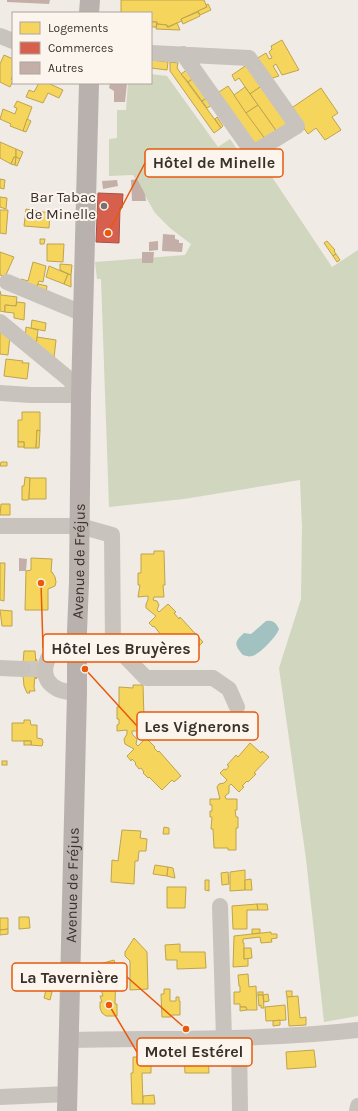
<svg xmlns="http://www.w3.org/2000/svg" width="358" height="1111" viewBox="0 0 358 1111" font-family="Karla,sans-serif">
	<style>
		.green { fill: #d1d6bf }
		.water { fill: #a1c2c1 }
		.homes { fill: #f6d55c; stroke: #bea44d }
		.shops { fill: #d6604d; stroke: #a85243 }
		.building { fill: #c3afa7 }
		.lines { fill: none; stroke-linecap: round; stroke-linejoin: round }
		.minor-tunnel { stroke: #ccc6c0; stroke-width: 16; stroke-dasharray: 16 8; stroke-linecap: butt }
		.minor { stroke: #c9c3be; stroke-width: 16 }
		.major { stroke: #b8b1ad; stroke-width: 20 }
		.poi-dot { fill: #7a716c; stroke: #fbf5ee; stroke-width: 1.5 }
		.labels { text-anchor: middle; dominant-baseline: central; stroke-width: 4; stroke-linejoin: round; paint-order: stroke }
		.poi-label { font-size: 15px; fill: #3b302b; stroke: #fbf5ee; text-anchor: end }
		.street-label { font-size: 15px; fill: #3b302b; stroke: #fbf5ee }
		.leader { fill: none; stroke: #e8590c; stroke-width: 1.5 }
		.callout-dot { fill: #e8590c; stroke: #fbf5ee; stroke-width: 1.5 }
		.callout { fill: #fbf5ee; stroke: #e8590c; stroke-width: 1.5 }
		.callout-label { font-size: 16px; text-anchor: middle; font-weight: bold; fill: #3b302b }
	</style>
	<rect width="100%" height="100%" fill="#f0ebe5"/>
	<polygon class="green" points="151,74 167,76 218,147 230,139 249,166 260,159 332,267 358,250 358,1016 324,1022 306,859 279,668 301,599 302,527 300,480 184,499 109,507 101,279 97,279 95,262 185,255 191,244 170,228 155,213 133,175 109,176 109,139 117,138 117,110 126,110 128,83 151,83"/>
	<path class="water" d="M266,621C272,620 276,622 279,629C277,636 260,654 252,656C249,657 247,656 243,655C234,645 234,642 244,633L251,634Z"/>
	<g class="homes">
		<polygon points="121,0 204,0 207,7 181,19 182,21 167,27 167,25 157,24 157,22 151,22 151,13 121,13"/>
		<polygon points="208,4 211,10 200,15 198,11 207,7 206,5"/>
		<polygon points="198,12 200,16 183,24 181,19"/>
		<polygon points="151,22 157,22 156,27 151,27"/>
		<polygon points="177,23 180,30 156,29 157,24 167,25 167,27 169,27"/>
		<polygon points="282,40 299,70 282,75 276,64 273,66 279,76 269,79 256,59 266,53 269,59 272,58 269,52 272,49 271,46"/>
		<polygon points="4,55 13,59 13,76 11,79 13,81 10,87 0,82 0,64"/>
		<polygon points="151,60 168,62 167,70 151,68"/>
		<polygon points="170,62 178,63 177,68 221,128 214,133 170,71"/>
		<polygon points="248,64 263,85 250,94 239,78 235,81 232,75"/>
		<polygon points="188,69 194,78 188,82 181,74"/>
		<polygon points="194,78 208,97 202,101 188,82"/>
		<polygon points="39,83 48,83 63,90 59,98 48,93 43,103 26,97 29,90 34,92"/>
		<polygon points="263,85 290,123 277,132 250,94"/>
		<polygon points="228,86 266,140 253,148 216,94"/>
		<polygon points="245,87 258,105 246,113 234,95"/>
		<polygon points="321,88 338,113 332,117 341,130 325,140 316,128 308,134 290,109"/>
		<polygon points="207,98 212,105 207,108 202,101"/>
		<polygon points="17,101 32,107 23,131 10,126 11,124 0,119 3,109 15,114 17,108 14,107"/>
		<polygon points="258,105 277,132 266,140 246,113"/>
		<polygon points="217,117 223,126 221,128 215,119"/>
		<polygon points="27,119 31,121 26,132 23,131"/>
		<polygon points="0,142 16,149 16,157 14,157 11,164 0,158"/>
		<polygon points="16,149 23,152 20,159 16,157"/>
		<polygon points="14,157 16,157 15,165 11,164"/>
		<polygon points="16,157 20,159 17,166 15,165"/>
		<polygon points="0,179 5,180 4,189 0,188"/>
		<polygon points="0,197 7,198 6,209 0,207"/>
		<polygon points="26,209 50,213 49,228 24,226"/>
		<polygon points="0,210 8,210 6,234 0,233"/>
		<polygon points="40,239 45,239 44,244 40,244"/>
		<polygon points="327,241 335,250 334,251 336,254 333,256 324,243"/>
		<polygon points="47,244 64,244 63,262 47,261"/>
		<polygon points="0,252 14,257 5,277 0,275"/>
		<polygon points="336,254 340,260 337,262 333,256"/>
		<polygon points="33,262 46,266 43,282 39,281 35,290 20,284 21,279 28,281"/>
		<polygon points="60,264 72,265 71,275 60,270"/>
		<polygon points="49,266 68,274 64,284 46,277"/>
		<polygon points="68,274 71,275 71,287 64,284"/>
		<polygon points="38,284 47,286 46,293 35,290"/>
		<polygon points="0,291 1,295 17,297 16,306 5,305 5,312 0,311"/>
		<polygon points="17,302 25,303 24,320 14,318 14,313 5,312 5,305 16,306"/>
		<polygon points="32,320 46,323 45,331 31,328"/>
		<polygon points="26,327 38,330 36,348 25,340"/>
		<polygon points="0,328 10,336 8,355 0,354"/>
		<polygon points="37,337 56,340 54,358 36,349"/>
		<polygon points="6,359 23,361 22,363 29,363 27,379 4,376"/>
		<polygon points="22,412 40,412 40,431 37,430 36,448 24,448 24,442 18,442 18,420 22,420"/>
		<polygon points="37,430 40,431 39,448 36,448"/>
		<rect x="18" y="442" width="6" height="5"/>
		<polygon points="1,462 7,462 7,466 0,466"/>
		<polygon points="25,477 30,478 29,499 28,500 22,500 22,486 24,486"/>
		<polygon points="30,478 46,478 46,499 29,499"/>
		<polygon points="1,504 10,504 10,515 0,515"/>
		<polygon points="154,551 164,551 165,585 163,585 164,597 154,597 153,600 157,601 159,605 157,610 159,612 168,604 176,612 174,613 179,619 180,617 203,642 196,649 194,647 184,656 165,640 166,638 162,634 161,635 154,626 153,627 149,623 156,616 146,608 146,604 148,600 148,596 138,597 140,585 138,585 138,573 141,573 141,554 154,554"/>
		<polygon points="31,558 52,559 51,572 52,572 55,577 56,582 55,586 48,589 48,610 25,610 26,571 31,570"/>
		<polygon points="0,563 5,563 4,601 0,600"/>
		<polygon points="0,610 12,611 12,626 2,626"/>
		<polygon points="24,651 35,651 36,663 23,663"/>
		<polygon points="36,659 37,660 37,678 36,679 35,675 23,675 23,663 36,663"/>
		<polygon points="23,675 35,675 34,687 35,691 29,691 30,693 27,693 24,686"/>
		<polygon points="133,685 143,685 144,718 142,719 142,726 144,726 143,731 132,731 132,734 137,739 136,744 138,746 146,738 155,747 154,748 158,752 159,751 181,776 174,782 172,780 162,790 149,777 148,778 143,773 144,772 141,768 139,769 135,764 136,763 132,759 131,761 127,756 134,749 125,744 124,739 127,734 127,730 117,731 117,725 119,724 119,719 117,719 117,707 119,707 119,687 133,688"/>
		<polygon points="24,720 30,720 31,725 37,725 37,738 42,739 43,742 42,746 31,745 31,741 12,741 12,723 24,723"/>
		<rect x="24" y="741" width="7" height="4"/>
		<polygon points="250,743 261,753 262,751 269,757 254,773 256,774 248,782 247,781 242,786 244,787 239,792 231,784 229,786 229,793 225,796 226,799 237,799 237,810 235,810 236,817 238,817 238,828 236,828 236,850 228,850 228,848 214,848 213,829 211,829 212,817 210,817 210,811 212,811 212,805 210,805 210,799 220,799 217,787 219,784 224,783 227,780 220,773 224,769 226,770 229,766 227,765 236,755 238,757"/>
		<rect x="2" y="761" width="5" height="4"/>
		<polygon points="164,827 169,828 169,834 163,834"/>
		<polygon points="122,830 141,831 140,838 147,839 146,851 139,851 138,861 135,861 134,884 111,882 112,860 118,861"/>
		<polygon points="155,865 168,867 167,876 153,874"/>
		<polygon points="168,867 173,868 175,878 167,876"/>
		<polygon points="245,870 245,890 230,891 230,872"/>
		<polygon points="228,872 229,884 222,885 221,873"/>
		<polygon points="251,879 252,890 245,890 245,880"/>
		<polygon points="205,880 209,880 209,891 205,890"/>
		<polygon points="167,887 186,887 185,908 167,908"/>
		<polygon points="257,904 258,910 247,910 247,929 233,929 232,906"/>
		<polygon points="257,904 267,904 268,910 258,910"/>
		<polygon points="19,917 29,917 30,928 19,929"/>
		<polygon points="0,918 8,918 8,929 0,930"/>
		<polygon points="8,929 8,934 0,935 0,930"/>
		<polygon points="252,929 260,929 260,933 252,934"/>
		<polygon points="271,932 271,934 277,934 277,938 271,939 272,942 261,943 260,937 243,939 243,943 244,943 244,959 248,958 248,966 233,967 234,936"/>
		<polygon points="134,938 147,952 148,989 130,990 130,961 125,956 125,952"/>
		<polygon points="180,944 180,952 205,952 206,968 177,969 177,960 166,960 165,945"/>
		<polygon points="244,948 251,948 252,958 244,959"/>
		<polygon points="114,960 116,967 115,1004 117,1004 117,1016 106,1016 102,1013 100,1008 100,1002 102,1002 100,996 103,996 101,989 102,989 101,983 103,982 101,977 103,976 100,964"/>
		<polygon points="248,974 249,987 256,986 257,1010 247,1010 246,1007 240,1007 240,1004 234,1004 234,992 240,992 240,986 239,986 238,975"/>
		<polygon points="164,989 170,989 170,1001 176,1001 176,997 179,997 179,1001 180,1001 180,1015 172,1015 171,1017 162,1017 161,994 164,994"/>
		<polygon points="46,990 52,992 50,1000 44,998"/>
		<polygon points="286,991 292,991 292,997 287,997"/>
		<rect x="258" y="992" width="5" height="3"/>
		<polygon points="268,994 269,1001 264,1002 263,995"/>
		<polygon points="258,995 263,995 264,1008 261,1008 261,1005 259,1006"/>
		<polygon points="298,996 300,1018 306,1017 306,1025 289,1026 287,997"/>
		<polygon points="285,1005 286,1020 266,1021 265,1007"/>
		<polygon points="240,1007 246,1007 247,1010 240,1011"/>
		<polygon points="280,1020 280,1025 273,1026 273,1021"/>
		<polygon points="314,1050 316,1067 287,1069 286,1052"/>
		<polygon points="208,1054 209,1073 185,1073 184,1055"/>
		<polygon points="133,1057 151,1057 151,1073 142,1073 143,1104 132,1104 131,1073 133,1073"/>
		<polygon points="154,1095 155,1104 143,1104 143,1096"/>
	</g>
	<polygon class="shops" points="98,193 123,194 122,208 120,208 119,243 96,242"/>
	<g class="building">
		<polygon points="7,0 50,0 49,4 7,2"/>
		<polygon points="110,83 127,83 125,102 114,102 114,91 109,88"/>
		<polygon points="137,179 145,194 146,201 132,201 131,180"/>
		<polygon points="117,180 118,186 103,189 102,181"/>
		<polygon points="163,234 175,235 175,239 179,240 179,243 183,243 182,252 162,251"/>
		<polygon points="158,241 158,250 149,251 149,242"/>
		<polygon points="142,252 154,252 153,263 142,263"/>
		<polygon points="19,558 27,559 26,571 19,571"/>
	</g>
	<g class="lines">
		<polyline class="minor-tunnel" points="23,669 37,669"/>
		<g class="minor">
			<polyline points="0,36 13,41"/>
			<polyline points="151,53 249,58 297,126 253,153 183,54"/>
			<polyline points="7,282 84,314"/>
			<polyline points="0,322 69,379 81,395"/>
			<polyline points="0,393 30,395 81,395"/>
			<polyline points="0,526 80,526 112,535 113,644 146,678 213,678 229,689 237,707"/>
			<path d="M77,642C70,643 62,644 56,649C43,660 40,679 56,688C62,692 70,692 77,693"/>
			<polyline points="0,668 23,669"/>
			<polyline points="220,906 224,1039"/>
			<polyline points="239,1039 240,1111"/>
			<path d="M69,1040C165,1038 262,1041 358,1030"/>
			<polyline points="0,1097 68,1094"/>
			<polyline points="357,1111 358,1106"/>
		</g>
		<g class="major">
			<polyline points="89,13 90,0"/>
			<path id="s1" d="M67,1111L77,693V631L79,583L81,395L89,83"/>
		</g>
	</g>
	<circle class="poi-dot" cx="104" cy="206" r="4"/>
	<g class="labels">
		<g class="poi-label">
			<text x="96" y="197">Bar Tabac<tspan x="96" dy="17">de Minelle</tspan></text>
		</g>
		<g class="street-label">
			<text stroke="none"><textPath href="#s1" startOffset="550">Avenue de Fréjus</textPath></text>
			<text stroke="none"><textPath href="#s1" startOffset="226">Avenue de Fréjus</textPath></text>
		</g>
	</g>
	<path class="leader" d="M108 233L145 163M41 583L43 648M85 669L137 726M186 1029L127 977M109 1005L137 1052"/>
	<g class="callout-dot">
		<circle cx="108" cy="233" r="4"/>
		<circle cx="41" cy="583" r="4"/>
		<circle cx="85" cy="669" r="4"/>
		<circle cx="186" cy="1029" r="4"/>
		<circle cx="109" cy="1005" r="4"/>
	</g>
	<g class="callout">
		<rect x="145" y="149" width="138" height="28" rx="4"/>
		<rect x="43" y="634" width="156" height="28" rx="4"/>
		<rect x="137" y="712" width="121" height="28" rx="4"/>
		<rect x="12" y="963" width="115" height="28" rx="4"/>
		<rect x="137" y="1038" width="115" height="28" rx="4"/>
	</g>
	<g class="callout-label">
		<text x="214" y="168">Hôtel de Minelle</text>
		<text x="121" y="654">Hôtel Les Bruyères</text>
		<text x="197" y="732">Les Vignerons</text>
		<text x="69" y="983">La Tavernière</text>
		<text x="194" y="1057">Motel Estérel</text>
	</g>
	<rect x="12" y="12" width="140" height="72" fill="#fbf5ee" stroke="#aea6a0"/>
	<rect x="20" y="22" width="20" height="12" fill="#f6d55c" stroke="#aea6a0"/>
	<text x="48" y="32" font-size="12" fill="#3b302b">Logements</text>
	<rect x="20" y="42" width="20" height="12" fill="#d6604d" stroke="#aea6a0"/>
	<text x="48" y="52" font-size="12" fill="#3b302b">Commerces</text>
	<rect x="20" y="62" width="20" height="12" fill="#c3afa7" stroke="#aea6a0"/>
	<text x="48" y="72" font-size="12" fill="#3b302b">Autres</text>
</svg>
